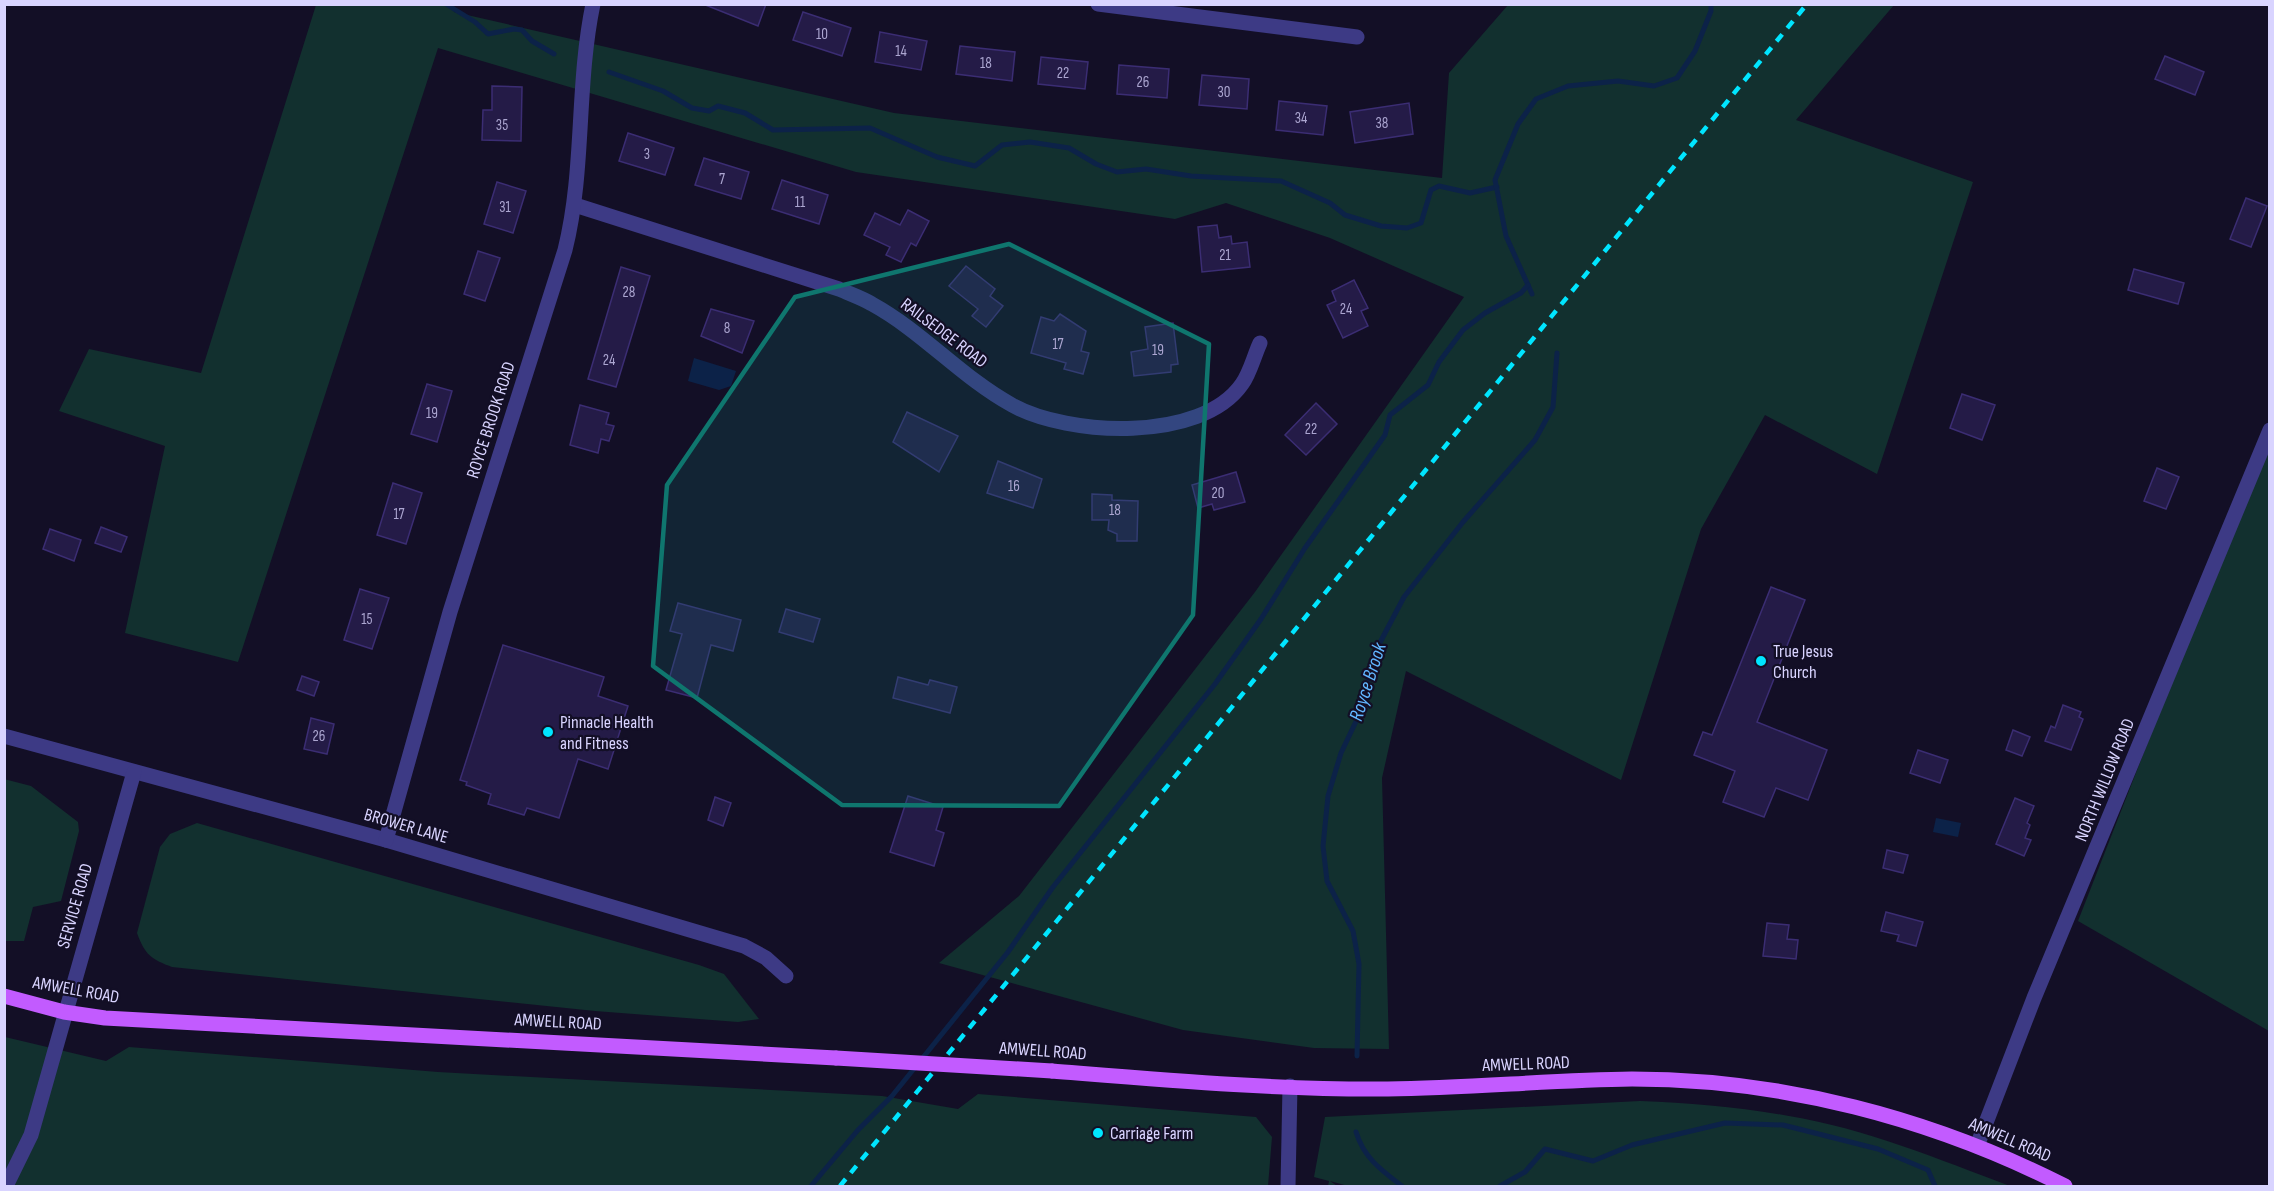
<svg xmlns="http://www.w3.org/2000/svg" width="2274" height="1191" viewBox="0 0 2274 1191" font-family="'Sofia Sans Condensed',sans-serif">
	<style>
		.green { fill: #12302f }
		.water { fill: #0c2248 }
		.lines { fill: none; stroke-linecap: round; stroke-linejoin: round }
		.stream { stroke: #0c2248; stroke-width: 5 }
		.building { fill: #241b47; stroke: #3b2d73; stroke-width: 1.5 }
		.minor { stroke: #3d3a85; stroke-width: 15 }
		.major { stroke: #c25bff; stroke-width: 15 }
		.rail { stroke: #00e5ff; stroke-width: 4.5; stroke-dasharray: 9 8; stroke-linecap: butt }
		.major-bridge { stroke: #c25bff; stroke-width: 15 }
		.marked { fill: #0f766e; fill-opacity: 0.2; stroke: #0f766e; stroke-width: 4.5; stroke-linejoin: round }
		.poi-dot { fill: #00e5ff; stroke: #130f26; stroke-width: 2 }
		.labels { text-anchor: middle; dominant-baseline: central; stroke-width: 4.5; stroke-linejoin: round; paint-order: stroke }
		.number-label { font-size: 15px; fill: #aca6d1 }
		.street-label { font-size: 18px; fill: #d9d4ff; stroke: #130f26 }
		.poi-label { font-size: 18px; fill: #d9d4ff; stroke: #130f26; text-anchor: start }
		.water-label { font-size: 20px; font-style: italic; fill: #62b6ff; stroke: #130f26 }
	</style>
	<rect width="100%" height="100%" fill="#130f26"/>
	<g class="green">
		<polygon points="316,5 452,5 454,12 894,113 1442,178 1449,73 1508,5 1894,5 1796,120 1973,182 1877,474 1765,415 1701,529 1621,780 1406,671 1382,778 1389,1049 1314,1048 1183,1030 939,963 1019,896 1255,592 1464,297 1330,238 1226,203 1175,219 856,172 438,48 238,662 125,633 165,446 59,411 89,349 201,373"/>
		<polygon points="2269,433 2269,1031 2078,921"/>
		<polygon points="4,779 31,786 78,822 79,831 61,901 33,907 24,941 5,941"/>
		<path d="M197,823L699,965L724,974L759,1019L738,1022L595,1011L172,967C151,959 145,955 137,933L160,847L170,834Z"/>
		<polygon points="5,1037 106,1061 129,1047 438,1072 882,1096 958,1109 978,1094 1256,1117 1272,1137 1268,1186 5,1186"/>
		<path d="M1640,1101C1690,1103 1740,1107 1789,1116C1863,1128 1941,1160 2010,1186H1348L1330,1181L1337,1186H1328L1329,1181L1314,1177L1325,1117Z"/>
	</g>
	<g class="water">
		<polygon points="694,358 736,371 731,386 719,390 688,381"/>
		<polygon points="1936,818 1961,823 1958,837 1933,832"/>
	</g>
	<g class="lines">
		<g class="stream">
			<polyline points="446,4 475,22 488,34 514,29 522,30 532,41 554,54"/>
			<polyline points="609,72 663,91 692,108 709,111 718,106 745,113 773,130 870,128 937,157 975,166 1002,145 1030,142 1069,148 1096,164 1117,172 1146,169 1191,176 1281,181 1330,203 1345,215 1381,226 1407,228 1421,223 1431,190 1439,186 1470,193 1497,187"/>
			<polyline points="1532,294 1506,236 1495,180 1518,124 1536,99 1568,86 1618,81 1654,86 1677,78 1695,51 1711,11 1711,4"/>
			<polyline points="1357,1056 1359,964 1353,931 1327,881 1323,846 1328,796 1341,753 1360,713 1375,652 1404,597 1463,522 1535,440 1553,407 1557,353"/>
			<path d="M1356,1132C1364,1158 1381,1170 1402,1186"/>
			<polyline points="811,1186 858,1130 892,1096 1008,952 1053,887 1215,684 1261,619 1305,548 1385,435 1390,415 1428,385 1439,362 1463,330 1485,313 1521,293 1528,285"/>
			<polyline points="1500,1186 1525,1172 1545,1149 1593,1161 1632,1145 1725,1123 1783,1125 1878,1149 1928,1170 1935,1186"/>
		</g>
	</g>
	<g class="building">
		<polygon points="703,4 766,4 758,26"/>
		<polygon points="803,12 851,28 842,56 793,40"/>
		<polygon points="880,32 927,41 921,70 875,62"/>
		<polygon points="960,46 1015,52 1012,81 956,74"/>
		<polygon points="2165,56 2204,72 2195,95 2155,79"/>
		<polygon points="1041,57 1088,62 1085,89 1038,84"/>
		<polygon points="1119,65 1169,69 1167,98 1117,94"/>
		<polygon points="1202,75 1249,79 1247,109 1199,105"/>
		<polygon points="492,86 522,87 521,141 482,140 483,110 492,110"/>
		<polygon points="1279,101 1327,106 1323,135 1276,130"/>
		<polygon points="1409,103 1413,134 1355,143 1350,112"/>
		<polygon points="628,133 674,148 665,175 619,161"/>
		<polygon points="704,158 749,172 741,199 695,185"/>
		<polygon points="782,180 828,195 819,224 772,209"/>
		<polygon points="497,182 526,191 513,233 484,224"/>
		<polygon points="2246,198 2267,206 2251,247 2230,239"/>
		<polygon points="908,210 929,221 916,246 911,243 901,262 886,255 890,247 864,235 875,213 900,225"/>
		<polygon points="1217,225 1219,238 1231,236 1232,244 1247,242 1250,267 1202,272 1198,227"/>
		<polygon points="478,251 500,258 485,301 464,294"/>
		<polygon points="966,266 995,289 990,296 1003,306 986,327 972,316 978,309 949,286"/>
		<polygon points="621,267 650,276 616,387 588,379"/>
		<polygon points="2134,269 2184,283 2178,304 2128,290"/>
		<polygon points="1354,280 1368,308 1361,311 1368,326 1343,338 1327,305 1336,301 1332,291"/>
		<polygon points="711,309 754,321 742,353 701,336"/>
		<polygon points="1060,314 1086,331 1081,351 1089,353 1083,374 1064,369 1066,363 1031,353 1041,317 1054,321"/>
		<polygon points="1173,323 1178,364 1171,365 1171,372 1134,376 1131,352 1148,349 1145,327"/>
		<polygon points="427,384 452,391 437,442 411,434"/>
		<polygon points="1962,394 1995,405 1982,440 1950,428"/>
		<polygon points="1316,403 1337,424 1306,455 1285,435"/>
		<polygon points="580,405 609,413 606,424 614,426 609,441 601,439 598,453 570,445"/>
		<polygon points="907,412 958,436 939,472 893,442"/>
		<polygon points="998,461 1042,479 1033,508 987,493"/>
		<polygon points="2157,468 2179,477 2166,509 2144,501"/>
		<polygon points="1236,472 1245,502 1214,510 1212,504 1198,508 1192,485"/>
		<polygon points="393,483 422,493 406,544 377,535"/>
		<polygon points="1092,494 1112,495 1112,500 1138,501 1137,541 1117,541 1117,534 1108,530 1109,520 1092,520"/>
		<polygon points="101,527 127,537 121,552 95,543"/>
		<polygon points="50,529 81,540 74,561 43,549"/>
		<polygon points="1771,587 1805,600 1757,722 1827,750 1808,800 1776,788 1764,817 1723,802 1735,771 1694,755 1703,732 1712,735"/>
		<polygon points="360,589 389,598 372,649 344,640"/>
		<polygon points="678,603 741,620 733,651 711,645 697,698 666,690 682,634 670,631"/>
		<polygon points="786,609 820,619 813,642 779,632"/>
		<polygon points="503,645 604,677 598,696 628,706 608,769 578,759 559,818 527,808 524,815 488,804 491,794 466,785 467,782 460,780"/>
		<polygon points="302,676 319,682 314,696 297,690"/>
		<polygon points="898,677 928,685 930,680 957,687 950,713 893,698"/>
		<polygon points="2063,705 2081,712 2079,717 2083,719 2071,750 2045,741 2051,726 2055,728"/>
		<polygon points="311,718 334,724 327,754 304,749"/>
		<polygon points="2013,730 2030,737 2022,756 2006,750"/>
		<polygon points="1918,750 1948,760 1940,783 1910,773"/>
		<polygon points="908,796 943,807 936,830 944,833 934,866 890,852"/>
		<polygon points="715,797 731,803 723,826 708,820"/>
		<polygon points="2015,798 2034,806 2027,823 2030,825 2025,838 2031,840 2024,856 1996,844"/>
		<polygon points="1887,850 1908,855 1903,873 1883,868"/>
		<polygon points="1886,912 1923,922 1916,946 1897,941 1899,935 1881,931"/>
		<polygon points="1767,923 1789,925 1787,939 1798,940 1796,959 1763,956"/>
	</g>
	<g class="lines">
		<g class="minor">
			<polyline points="1098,4 1357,37"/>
			<path d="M575,205L839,289C850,294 862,298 872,304C923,332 961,377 1012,405C1068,436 1201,443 1242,384C1250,373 1254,356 1260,343"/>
			<polyline points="4,736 386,840 744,946 766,958 786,976"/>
			<path d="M386,840L450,612L565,250C585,170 576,86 593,4"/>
			<polyline points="1977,1146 2034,998 2270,430"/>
			<polyline points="6,1186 31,1135 134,772"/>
			<polyline points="1288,1186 1290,1086"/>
		</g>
		<g class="major">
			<polyline points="4,996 64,1012 105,1018 836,1058"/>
			<path d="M1052,1071C1164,1080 1276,1090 1388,1089C1470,1088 1551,1080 1632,1079C1782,1079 1931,1118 2065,1186"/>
		</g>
		<polyline class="rail" points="840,1186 1807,4"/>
		<polyline class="major-bridge" points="836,1058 1052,1071"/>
	</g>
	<path class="marked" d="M1009,244L1209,344L1193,615L1059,806L842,805L653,666L667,485L795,297Z"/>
	<g class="poi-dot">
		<circle cx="1761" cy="661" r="6"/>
		<circle cx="548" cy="732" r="6"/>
		<circle cx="1098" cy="1133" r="6"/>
	</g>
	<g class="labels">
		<g class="number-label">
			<text x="822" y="34">10</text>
			<text x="901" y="51">14</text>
			<text x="986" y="63">18</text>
			<text x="1063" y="73">22</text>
			<text x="1143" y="82">26</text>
			<text x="1224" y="92">30</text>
			<text x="1301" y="118">34</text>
			<text x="1382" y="123">38</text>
			<text x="502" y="125">35</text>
			<text x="647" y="154">3</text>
			<text x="722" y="179">7</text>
			<text x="800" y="202">11</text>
			<text x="505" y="207">31</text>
			<text x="1225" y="255">21</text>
			<text x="629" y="292">28</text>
			<text x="1346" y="309">24</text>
			<text x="727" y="328">8</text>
			<text x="1058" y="344">17</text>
			<text x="1158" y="350">19</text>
			<text x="609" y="360">24</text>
			<text x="432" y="413">19</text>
			<text x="1311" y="429">22</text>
			<text x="1014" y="486">16</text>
			<text x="1218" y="493">20</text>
			<text x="1115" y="510">18</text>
			<text x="399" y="514">17</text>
			<text x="367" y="619">15</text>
			<text x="319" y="736">26</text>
		</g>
		<g class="street-label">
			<text transform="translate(944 333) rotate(37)">RAILSEDGE ROAD</text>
			<text transform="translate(491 420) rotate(-72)">ROYCE BROOK ROAD</text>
			<text transform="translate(2105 780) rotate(-68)">NORTH WILLOW ROAD</text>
			<text transform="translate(406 826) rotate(16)">BROWER LANE</text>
			<text transform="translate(75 906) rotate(-74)">SERVICE ROAD</text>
			<text transform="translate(76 990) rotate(10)">AMWELL ROAD</text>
			<text transform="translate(558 1022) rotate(3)">AMWELL ROAD</text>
			<text transform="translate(1043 1051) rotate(4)">AMWELL ROAD</text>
			<text transform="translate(1526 1064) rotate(-2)">AMWELL ROAD</text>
			<text transform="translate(2010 1140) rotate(23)">AMWELL ROAD</text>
		</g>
		<g class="poi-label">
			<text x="1773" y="651">True Jesus<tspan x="1773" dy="21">Church</tspan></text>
			<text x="560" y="722">Pinnacle Health<tspan x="560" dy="21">and Fitness</tspan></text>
			<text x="1110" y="1133">Carriage Farm</text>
		</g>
		<g class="water-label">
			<text transform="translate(1368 682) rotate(-72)">Royce Brook</text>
		</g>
	</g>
	<rect width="2274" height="1191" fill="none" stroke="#d9d4ff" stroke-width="12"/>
</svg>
